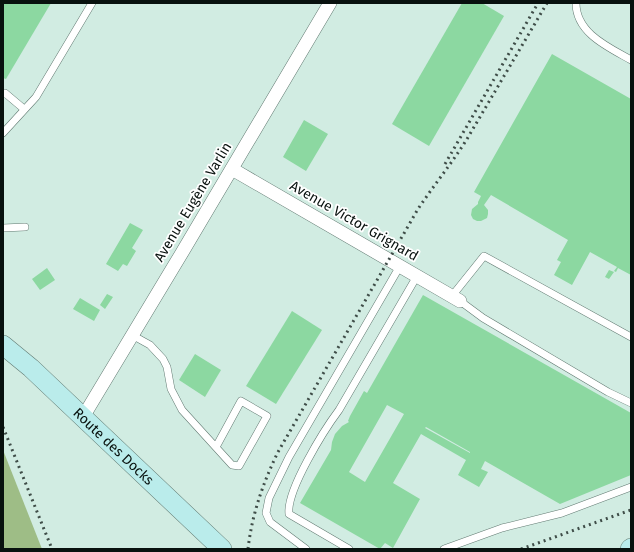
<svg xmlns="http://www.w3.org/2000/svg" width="634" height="552" viewBox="0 0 634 552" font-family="'Fira Sans',sans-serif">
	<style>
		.green { fill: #9ebd86 }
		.building { fill: #8cd8a1; fill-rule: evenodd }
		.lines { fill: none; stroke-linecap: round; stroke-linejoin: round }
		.lane-casing { stroke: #627a72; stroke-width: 8 }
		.street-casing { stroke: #627a72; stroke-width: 14 }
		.secondary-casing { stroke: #627a72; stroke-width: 20 }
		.lane { stroke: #fff; stroke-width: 7 }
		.street { stroke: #fff; stroke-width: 13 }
		.secondary { stroke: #baeceb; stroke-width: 19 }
		.rail { stroke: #3f4d48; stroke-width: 3; stroke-dasharray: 2 4; stroke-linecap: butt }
		.labels { text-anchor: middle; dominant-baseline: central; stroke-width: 3.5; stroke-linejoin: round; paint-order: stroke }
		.street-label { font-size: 14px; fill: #08110e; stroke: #fff }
	</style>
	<rect width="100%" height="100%" fill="#d1ece2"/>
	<polygon class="green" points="3,450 42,549 3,549"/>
	<g class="building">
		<polygon points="3,3 51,3 6,79 3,78"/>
		<polygon points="462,3 482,3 504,16 429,146 392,124"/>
		<polygon points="552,54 631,99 631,275 618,268 616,272 614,271 617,267 590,252 572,285 554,275 561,262 557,260 568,240 491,195 484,205 488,210 488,214 487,218 481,221 477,221 473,219 471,215 472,209 478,204 478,202 481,196 474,192"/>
		<polygon points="304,120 328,134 306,171 283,157"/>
		<polygon points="130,223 143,230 132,248 136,251 127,266 123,264 118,271 106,264"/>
		<polygon points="47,268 55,280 40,290 32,279"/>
		<polygon points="609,270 614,272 609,279 605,277"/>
		<polygon points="107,294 113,297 105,309 100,305"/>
		<path d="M423,295L631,413V475L560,504L485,461L481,469L488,472L479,487L458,475L466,460L421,434L393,483L420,499L393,548L385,543L380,549L300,503L331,450L332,442L335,434L342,426L349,422L348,421L350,416L364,391L367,393ZM387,405L404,414L365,482L349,472ZM426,427L470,452V453L425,428Z"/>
		<polygon points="80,298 100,310 94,321 73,309"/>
		<polygon points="292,311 322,330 276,404 246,386"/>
		<polygon points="195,354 221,370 205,397 179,380"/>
	</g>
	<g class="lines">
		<defs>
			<g id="lane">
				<path d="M576,3C576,33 608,47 631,60"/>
				<polyline points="3,94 5,93 24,109"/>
				<polyline points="3,133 36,97 92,3"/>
				<polyline points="3,228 25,227"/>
				<polyline points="452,296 484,256 631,337"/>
				<polyline points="460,301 483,318 608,392 631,403"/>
				<polyline points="132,335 150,345 163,359 167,367 171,389 182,410 232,465 239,466 267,416 241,401 216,447"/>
				<polyline points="306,549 270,522 266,513 269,498 289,457 400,266"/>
				<path d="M349,549L289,514C286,491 324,430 339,410L417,276"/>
				<polyline points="444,549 502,528 562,513 631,487"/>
			</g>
			<g id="street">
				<polyline points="232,169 460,301"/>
				<polyline points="83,417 180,256 330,3"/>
			</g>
			<g id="secondary">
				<path id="s1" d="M3,345L31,368L222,549"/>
				<polyline points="630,549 631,548"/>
			</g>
		</defs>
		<use href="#lane" class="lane-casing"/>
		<use href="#street" class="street-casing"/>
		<use href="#secondary" class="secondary-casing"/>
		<use href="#lane" class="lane"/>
		<use href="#street" class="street"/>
		<use href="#secondary" class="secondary"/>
		<g class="rail">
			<polyline points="445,164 538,3"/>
			<polyline points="3,427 52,549"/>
			<path d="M248,549C252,514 263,483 278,452L418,209C434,185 452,163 467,139L547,3"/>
			<polyline points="521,549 631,510"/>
		</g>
	</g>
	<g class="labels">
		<g class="street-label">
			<text transform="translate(193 202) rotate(-59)">Avenue Eugène Varlin</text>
			<text transform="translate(354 221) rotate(30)">Avenue Victor Grignard</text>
			<text stroke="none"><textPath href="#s1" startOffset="150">Route des Docks</textPath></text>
		</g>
	</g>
	<rect width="634" height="552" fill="none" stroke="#08110e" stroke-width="8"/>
</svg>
